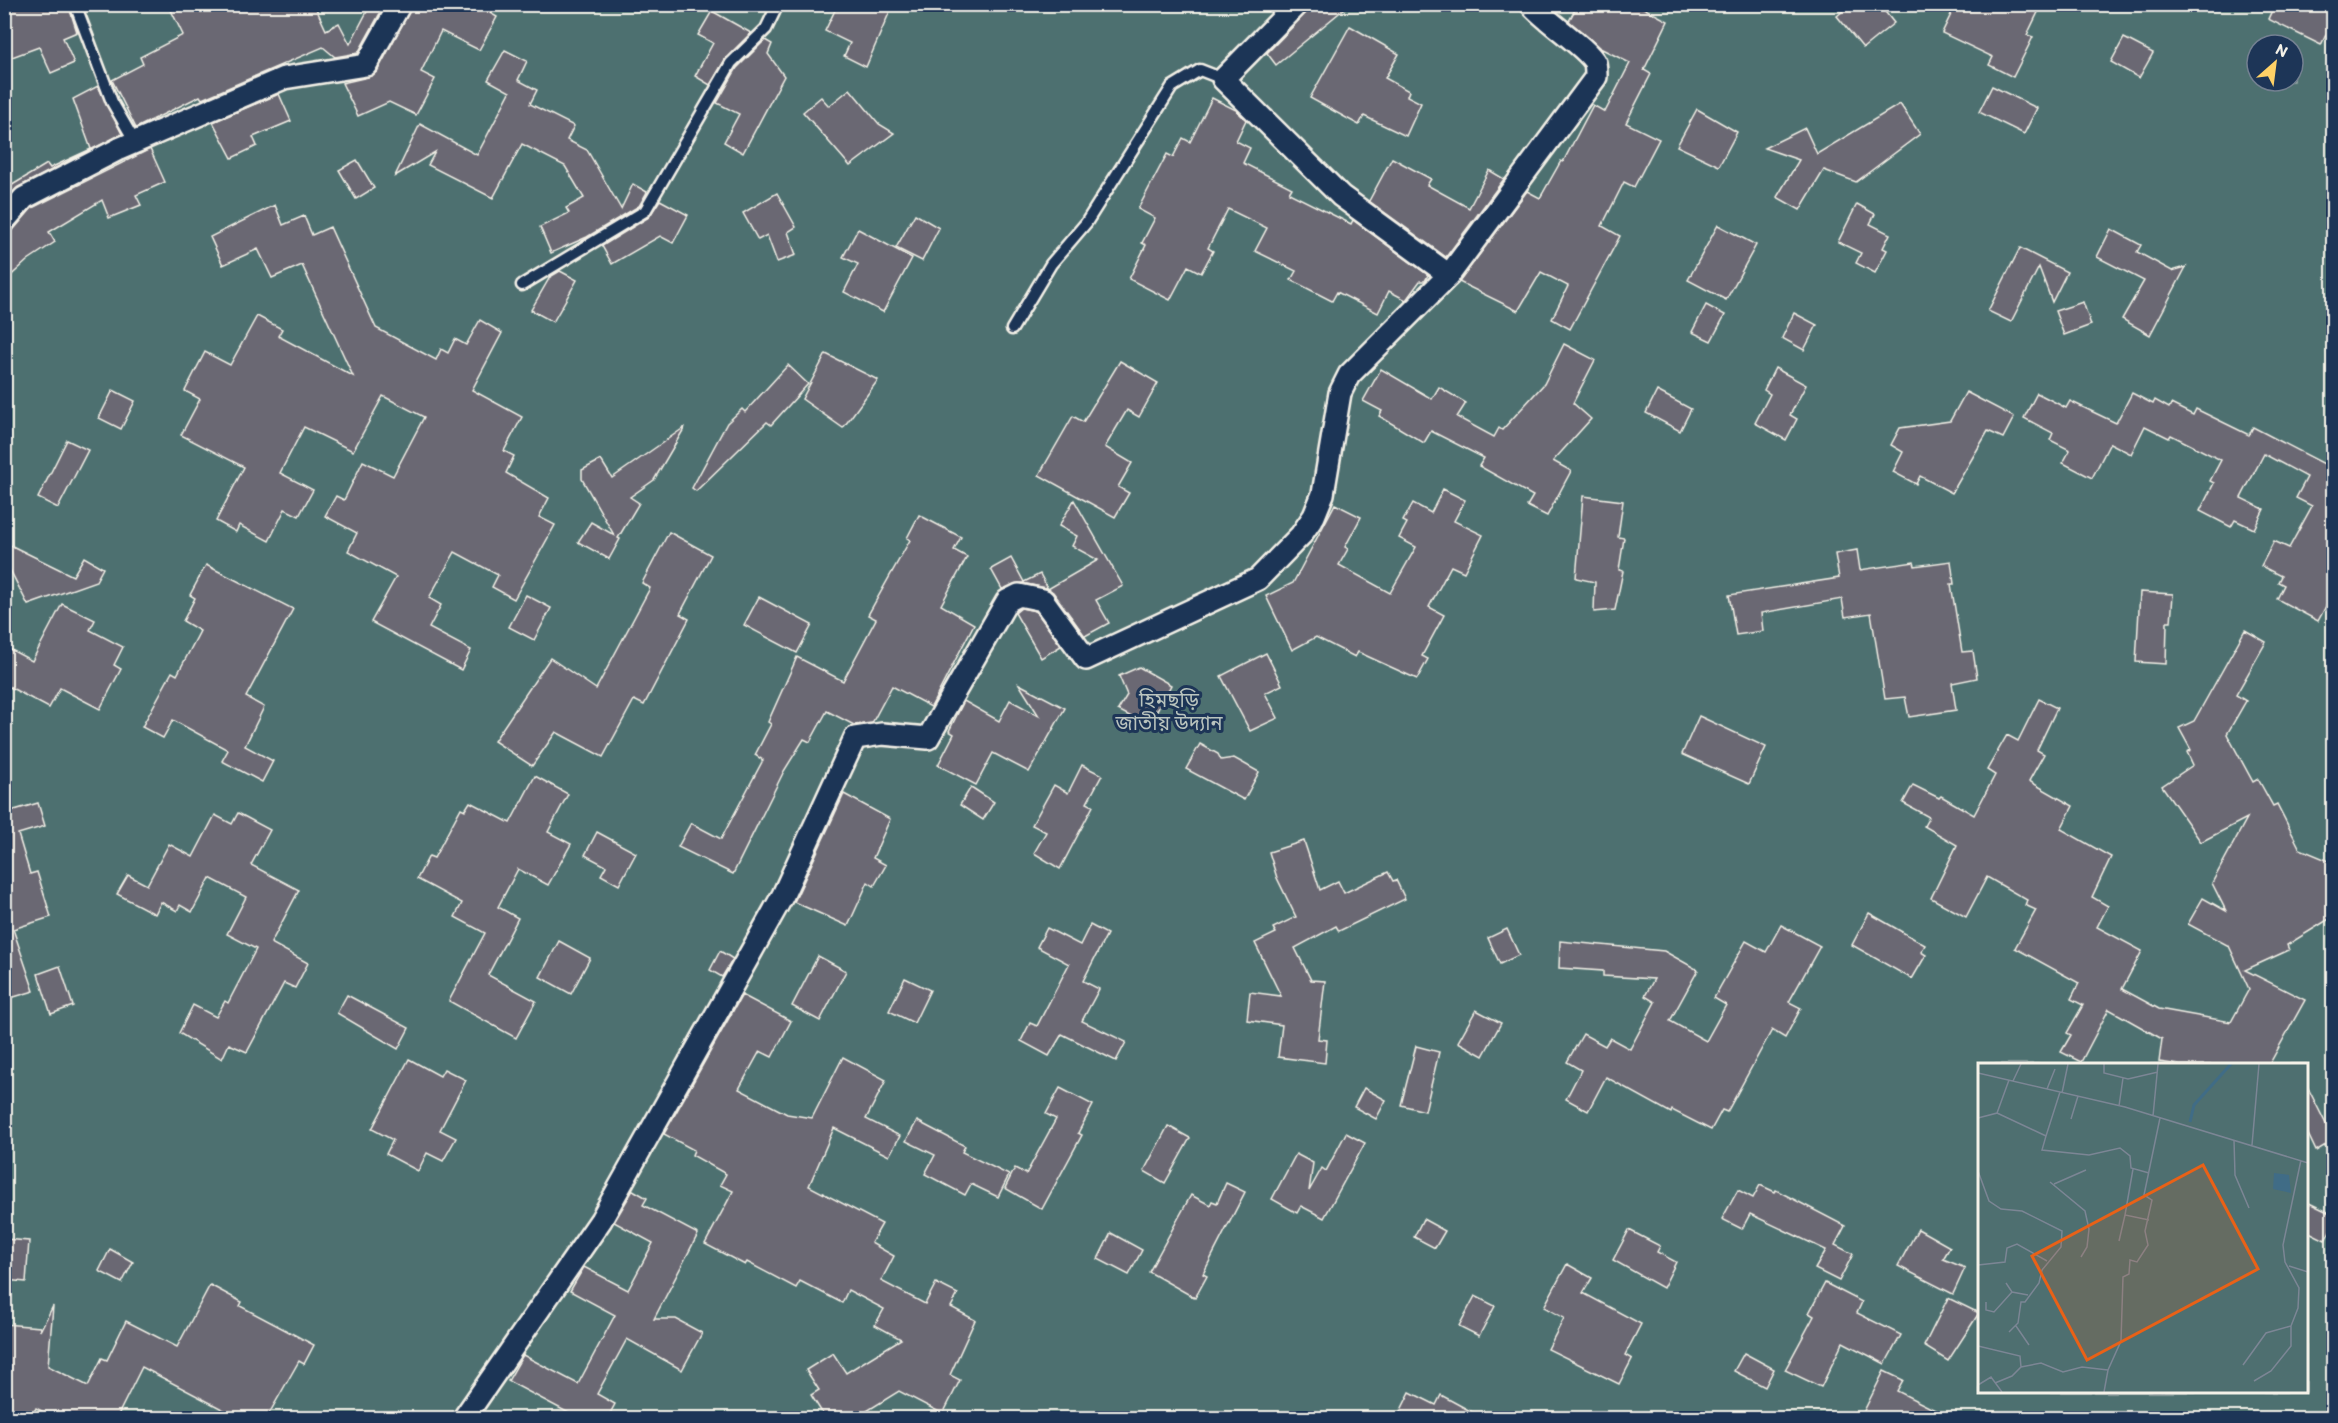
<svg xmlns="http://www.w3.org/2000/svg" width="2338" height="1423" viewBox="0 0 2338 1423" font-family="Itim,'Noto Sans Bengali',sans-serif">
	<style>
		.green { fill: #4e6f70; stroke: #a1b0ac; stroke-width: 1.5; fill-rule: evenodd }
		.building { fill: #6a6873; stroke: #f4f1e8; stroke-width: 1.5 }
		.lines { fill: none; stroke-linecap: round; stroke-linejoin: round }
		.lane-casing { stroke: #f4f1e8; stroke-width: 15 }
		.street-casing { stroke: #f4f1e8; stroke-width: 26 }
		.lane { stroke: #1d3557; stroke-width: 10 }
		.street { stroke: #1d3557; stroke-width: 21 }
		.labels { text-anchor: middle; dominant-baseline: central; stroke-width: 6; stroke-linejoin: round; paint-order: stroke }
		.park-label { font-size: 20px; fill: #bac4be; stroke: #1d3557 }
		.inset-river { fill: none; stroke: #406c86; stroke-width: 3 }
		.inset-road { fill: none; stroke: #7c8695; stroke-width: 1.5 }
		.view { fill: #e96117; fill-opacity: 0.15; stroke: #e96117; stroke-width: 3 }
		.inset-edge { fill: none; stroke: #f4f1e8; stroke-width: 3 }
	</style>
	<rect width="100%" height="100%" fill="#2c3f5d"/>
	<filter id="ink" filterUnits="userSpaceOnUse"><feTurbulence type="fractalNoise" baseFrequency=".0167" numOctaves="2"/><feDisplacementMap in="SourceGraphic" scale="12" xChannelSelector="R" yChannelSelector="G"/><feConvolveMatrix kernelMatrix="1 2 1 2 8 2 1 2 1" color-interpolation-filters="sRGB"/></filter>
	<g filter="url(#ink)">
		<path class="green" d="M5,5H2333V1418H5ZM2257,45H2293V81H2257ZM1980,1064H2306V1392H1980Z"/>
		<g class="building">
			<polygon points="4,4 68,4 77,32 63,38 74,63 51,73 39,47 4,60"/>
			<polygon points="168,4 314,4 326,30 339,23 350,44 371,4 385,4 358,53 335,57 323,47 202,99 200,96 136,128 112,80 143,64 140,57 183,35"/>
			<polygon points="413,4 495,4 490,13 497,17 479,50 441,31 421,72 435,79 416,115 389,102 358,116 342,83 368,77 377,72"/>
			<polygon points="838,4 893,4 866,67 844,56 850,43 825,31"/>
			<polygon points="1309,4 1350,4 1276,65 1267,53 1306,13"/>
			<polygon points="1578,4 1636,4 1668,21 1644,70 1651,74 1626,123 1659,139 1634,187 1624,182 1602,226 1620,236 1570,329 1552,319 1568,286 1541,272 1518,311 1459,282 1527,191 1540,198 1561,161 1563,162 1593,105 1605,112 1630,63 1600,48 1569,21"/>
			<polygon points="1851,4 1879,4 1894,23 1863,48 1837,16"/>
			<polygon points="1956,4 2042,4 2027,35 2033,37 2013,77 1989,65 1993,57 1942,33"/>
			<polygon points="2275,4 2334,4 2334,18 2321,45 2268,19"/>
			<polygon points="712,11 751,33 726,58 710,85 695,76 713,43 698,35"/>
			<polygon points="1350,26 1399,54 1385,78 1409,91 1407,96 1421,103 1406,136 1364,116 1359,125 1310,98"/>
			<polygon points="2124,38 2153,53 2139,78 2111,62"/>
			<polygon points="765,40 772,44 768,54 784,76 743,153 724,142 739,114 717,103 737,68"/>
			<polygon points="505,50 527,61 518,80 537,90 530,104 574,126 567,140 587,150 621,209 633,184 647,192 639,206 587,237 551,253 540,227 569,213 566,208 584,198 565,166 522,144 493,198 428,165 435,152 395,176 420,124 477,155 510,92 488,80"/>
			<polygon points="98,86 122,134 18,187 4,201 4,190 47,164 50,168 91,149 73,99"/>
			<polygon points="1992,86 2037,108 2024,134 1979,112"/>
			<polygon points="850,89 879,124 894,133 850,166 803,112 821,97 829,106"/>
			<polygon points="279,94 291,121 253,137 257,146 232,158 213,122"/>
			<polygon points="1212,98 1236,110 1246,120 1236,141 1250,148 1243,163 1292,188 1289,193 1351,224 1353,220 1428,275 1425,281 1420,281 1406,300 1389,291 1378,313 1337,292 1332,301 1291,280 1296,271 1255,251 1267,228 1228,209 1208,248 1213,251 1201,273 1188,266 1170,300 1129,279 1146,245 1142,243 1155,218 1138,209 1167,154 1173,157 1183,138 1190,142"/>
			<polygon points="1900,104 1920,134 1856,182 1824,170 1800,210 1777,197 1799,160 1764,148 1805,128 1817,154"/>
			<polygon points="1697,109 1737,132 1719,166 1677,146"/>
			<polygon points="150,149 165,182 136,195 141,205 109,218 102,200 49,232 55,242 28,260 4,282 4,233 14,229 32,208"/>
			<polygon points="1392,158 1431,179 1427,185 1469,208 1489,170 1504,179 1446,257 1369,201"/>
			<polygon points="357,160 374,188 356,199 339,170"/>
			<polygon points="777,193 796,227 788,232 796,255 777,262 767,235 758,240 743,213"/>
			<polygon points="660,200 688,215 673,243 660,236 612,264 602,246 649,217"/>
			<polygon points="1857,204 1875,214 1870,224 1890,234 1883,248 1887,250 1875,273 1856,263 1861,253 1838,242"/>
			<polygon points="275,205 283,225 304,216 312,235 330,227 376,328 436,360 441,349 448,353 455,339 466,345 480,320 502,333 472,390 522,417 504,451 514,456 506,473 549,498 539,517 555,525 514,599 492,587 498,575 455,552 429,598 441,605 429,628 471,650 461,670 371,622 396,577 348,551 357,533 325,516 336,496 344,500 363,461 393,476 424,417 383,396 353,451 304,427 280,473 313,490 299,516 285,509 269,541 239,525 236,532 216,521 244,467 181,435 200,399 185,391 205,352 230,365 257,316 282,329 278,336 353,376 302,265 272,278 258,249 223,265 210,237"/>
			<polygon points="915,214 939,228 922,261 896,248"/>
			<polygon points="1718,225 1756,245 1726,300 1688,280"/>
			<polygon points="858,229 912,258 883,312 844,292 858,264 843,257"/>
			<polygon points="2111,229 2141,245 2137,252 2172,271 2186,267 2150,335 2122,319 2144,281 2097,257"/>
			<polygon points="2020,248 2067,272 2052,302 2039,267 2011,322 1988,311"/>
			<polygon points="560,271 577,280 553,322 531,310 550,277"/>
			<polygon points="2083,302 2091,325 2064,335 2055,311"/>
			<polygon points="1706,305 1725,315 1711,341 1692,332"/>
			<polygon points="1794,313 1817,325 1804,350 1782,338"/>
			<polygon points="1564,344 1595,360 1573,403 1591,419 1553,461 1571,471 1547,516 1527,506 1533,496 1479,466 1484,458 1431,431 1424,443 1379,416 1382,411 1363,401 1381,369 1432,399 1439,387 1466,403 1457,417 1494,437 1499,428 1502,430 1544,384"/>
			<polygon points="826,354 878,380 843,428 802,399"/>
			<polygon points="1120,361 1158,383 1139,417 1127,410 1105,447 1132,463 1118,487 1129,493 1115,517 1039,475 1073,416 1083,422"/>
			<polygon points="788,365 808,384 771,425 767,422 696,491 692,488 727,423 742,409 745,412"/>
			<polygon points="1775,368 1806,385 1790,415 1797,419 1786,440 1755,423 1770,394 1764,390"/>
			<polygon points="113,390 135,401 121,429 99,418"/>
			<polygon points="1657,391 1691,409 1680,431 1646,413"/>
			<polygon points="1966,392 2014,417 2003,438 1988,431 1952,493 1920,476 1916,484 1893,472 1903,452 1891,445 1900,428 1950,421"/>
			<polygon points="2037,393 2066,408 2070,401 2116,423 2132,393 2153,404 2155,400 2169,408 2171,404 2193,415 2196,409 2249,435 2253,427 2332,468 2334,464 2334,591 2318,621 2277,599 2284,585 2278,582 2281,576 2261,566 2274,541 2289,548 2312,506 2296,498 2307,477 2264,454 2241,498 2264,509 2254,529 2235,520 2231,527 2200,511 2214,483 2210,481 2221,460 2171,435 2169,438 2145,426 2131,454 2110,443 2092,478 2063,463 2070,450 2050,440 2053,433 2024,418"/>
			<polygon points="685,427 654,480 630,497 639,503 618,538 620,539 609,559 578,542 591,522 614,535 582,479 582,470 601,460 612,478"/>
			<polygon points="67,440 88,450 58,508 38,498"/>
			<polygon points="1443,489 1465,500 1454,521 1483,535 1464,572 1451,566 1429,607 1444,615 1422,656 1428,659 1417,679 1358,652 1355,657 1316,637 1292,650 1266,596 1293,583 1335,504 1361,517 1345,547 1348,549 1339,565 1390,593 1416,547 1399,538 1407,523 1403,521 1413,503 1431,513"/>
			<polygon points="1583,496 1623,501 1618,537 1624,538 1619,570 1623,571 1615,610 1594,612 1595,582 1576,578"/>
			<polygon points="1074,500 1123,586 1096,600 1109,623 1085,636 1053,592 1046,588 1022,583 1002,589 991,569 1011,558 1024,582 1040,574 1048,589 1098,560 1072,546 1077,536 1059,526"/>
			<polygon points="919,515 961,537 954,550 967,557 941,605 974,624 931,707 892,686 872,723 854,725 827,711 810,742 804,739 784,771 733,874 678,847 691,823 721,839 763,760 755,755 771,724 768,722 797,657 843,681 876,619 868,615 910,540 907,538"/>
			<polygon points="669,532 711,555 680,614 689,619 644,705 634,700 603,757 556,732 532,766 494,741 550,658 596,689 650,588 642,583"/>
			<polygon points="4,542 73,576 84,557 103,568 96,581 28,605 4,558"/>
			<polygon points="1857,550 1860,570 1914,562 1915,566 1951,561 1954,584 1951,584 1962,652 1973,651 1977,678 1952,683 1956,710 1909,717 1905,697 1885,699 1871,613 1845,617 1842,599 1761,613 1763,631 1736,635 1729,595 1839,578 1835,554"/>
			<polygon points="206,565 293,609 246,697 264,707 245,746 273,761 262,782 222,761 228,750 173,720 163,738 142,727 172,672 177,675 200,631 183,621 195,598 190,595"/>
			<polygon points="2140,592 2173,594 2171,622 2167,622 2166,664 2136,662"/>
			<polygon points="526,595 551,608 534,640 509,627"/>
			<polygon points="759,597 812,625 797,653 744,625"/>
			<polygon points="62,604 95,620 90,630 123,647 114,665 121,669 100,709 60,688 49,708 4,684 4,646 32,661"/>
			<polygon points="1021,608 1036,611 1061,646 1041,658 1015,613"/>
			<polygon points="2245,630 2266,642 2236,695 2246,701 2227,734 2253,782 2258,779 2273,806 2277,804 2300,849 2334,863 2334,916 2287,945 2289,950 2245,970 2305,1000 2269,1065 2180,1065 2159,1062 2162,1039 2109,1009 2081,1062 2061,1052 2071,1035 2067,1033 2083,1005 2071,999 2079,983 2015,948 2036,910 2025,905 2027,900 1987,877 1966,917 1931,898 1957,845 1924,826 1929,817 1903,803 1913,785 1939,798 1941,796 1974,815 1995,775 1987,770 2007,735 2018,741 2039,699 2057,708 2037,750 2044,754 2029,781 2073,806 2061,829 2111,857 2092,897 2108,906 2097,927 2142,951 2122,989 2159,1009 2231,1022 2249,989 2229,946 2188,924 2203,898 2226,911 2212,883 2247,818 2201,842 2162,786 2193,765 2187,752 2191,750 2179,728 2194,721"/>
			<polygon points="1266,653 1282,685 1265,693 1278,718 1250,731 1221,676"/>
			<polygon points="1139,667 1171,685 1157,711 1147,706 1139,721 1118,710 1127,695 1119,676"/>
			<polygon points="1019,684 1065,708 1029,772 993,753 976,785 938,765 954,734 949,731 964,701 999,721 1010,700 1039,716"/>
			<polygon points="1699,716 1766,747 1749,784 1682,754"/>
			<polygon points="1200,744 1218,754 1221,760 1234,758 1259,772 1244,800 1186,769"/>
			<polygon points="1082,765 1102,775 1087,803 1093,806 1060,869 1034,853 1046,832 1032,825 1054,785 1068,793"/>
			<polygon points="535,776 568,794 548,832 571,844 548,885 518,869 498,907 518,918 488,975 536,1001 516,1038 449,1001 485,933 455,917 462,903 417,879 429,856 434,858 461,808 465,810 470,802 510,823"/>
			<polygon points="971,787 994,802 983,820 960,805"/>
			<polygon points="844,794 890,819 873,858 886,865 874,886 868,882 848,926 794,902"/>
			<polygon points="38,803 45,826 18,834 30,874 37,872 51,917 13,929 34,991 4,1000 4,809 10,808 11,811"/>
			<polygon points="238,813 270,830 251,865 299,890 271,943 308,963 295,988 284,983 247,1052 229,1044 222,1059 179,1033 193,1005 216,1017 225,1001 228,1003 256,949 227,934 246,897 210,878 192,912 180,905 177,911 161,902 155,914 117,894 128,875 147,885 169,844 193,857 215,815 232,824"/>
			<polygon points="597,832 636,853 619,885 601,875 606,866 585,855"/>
			<polygon points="1304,841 1320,890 1338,881 1344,893 1388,872 1393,881 1396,880 1405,899 1339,931 1336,926 1295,948 1311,980 1325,981 1318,1039 1327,1040 1325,1063 1278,1057 1282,1025 1247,1020 1250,992 1281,996 1255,943 1276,933 1273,928 1296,917 1277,878 1269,852"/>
			<polygon points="1869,913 1925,945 1921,952 1926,955 1912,979 1852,945"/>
			<polygon points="1090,925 1107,934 1083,981 1099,989 1082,1021 1126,1042 1116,1061 1062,1034 1049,1056 1021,1041 1030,1023 1037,1026 1069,964 1037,947 1047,928 1080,945"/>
			<polygon points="1781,925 1820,946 1789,1002 1801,1008 1785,1038 1772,1030 1727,1112 1722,1110 1711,1130 1672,1110 1671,1113 1606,1077 1588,1111 1566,1099 1581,1070 1567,1062 1583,1034 1605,1046 1610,1038 1630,1049 1655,1002 1645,996 1654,979 1603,976 1603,971 1559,968 1560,941 1664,951 1698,970 1670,1021 1706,1041 1726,1005 1714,998 1746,941 1766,952"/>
			<polygon points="1507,929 1519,955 1500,964 1488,938"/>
			<polygon points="559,941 590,958 571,994 540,977"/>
			<polygon points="720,951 733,959 722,977 710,970"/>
			<polygon points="818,956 846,971 820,1021 792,1006"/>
			<polygon points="60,966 73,1006 51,1014 38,974"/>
			<polygon points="905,978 930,990 914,1023 889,1011"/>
			<polygon points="347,995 409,1028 398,1049 337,1013"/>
			<polygon points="742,995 791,1021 772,1057 760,1051 739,1089 787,1114 812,1118 843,1057 886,1080 866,1119 900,1136 889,1156 834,1128 809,1186 882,1224 871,1243 894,1256 881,1281 925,1304 936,1283 958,1294 951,1307 975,1320 950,1375 960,1380 943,1414 899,1391 854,1419 826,1419 811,1395 819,1390 806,1370 833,1353 846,1373 901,1339 875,1325 884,1309 848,1290 842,1303 800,1281 796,1288 747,1262 745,1265 705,1244 733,1191 720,1185 726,1174 692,1155 694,1150 664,1134"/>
			<polygon points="1476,1010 1501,1023 1483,1056 1458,1042"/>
			<polygon points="1416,1046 1439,1052 1425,1111 1401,1105"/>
			<polygon points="409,1059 440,1076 444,1069 466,1080 440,1130 456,1138 443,1161 427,1153 418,1171 386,1154 393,1140 372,1129"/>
			<polygon points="2307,1086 2334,1140 2316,1151 2307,1132"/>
			<polygon points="1060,1088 1093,1105 1078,1133 1082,1135 1042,1209 1005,1188 1015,1168 1026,1174 1056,1119 1046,1114"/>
			<polygon points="1364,1088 1386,1100 1376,1119 1354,1107"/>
			<polygon points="917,1121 965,1146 962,1152 1009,1175 998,1197 971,1184 965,1195 925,1174 935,1155 906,1141"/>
			<polygon points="1168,1126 1190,1138 1165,1183 1144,1171"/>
			<polygon points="1346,1133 1365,1143 1324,1218 1301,1206 1297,1213 1272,1199 1296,1154 1313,1163 1309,1191 1322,1168 1326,1171"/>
			<polygon points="1226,1183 1245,1192 1203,1274 1207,1276 1195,1298 1149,1272 1191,1195 1210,1205 1212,1201 1217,1203"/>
			<polygon points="1760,1185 1775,1192 1776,1190 1845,1226 1835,1245 1853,1254 1839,1281 1815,1269 1826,1250 1750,1214 1742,1229 1722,1219 1738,1190 1753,1198"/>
			<polygon points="633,1190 647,1198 643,1205 698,1234 654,1319 676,1319 702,1333 682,1370 627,1339 597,1394 615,1404 607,1419 580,1419 508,1381 523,1355 578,1384 615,1315 570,1291 584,1267 628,1290 653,1243 614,1222"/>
			<polygon points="2307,1202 2334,1215 2334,1224 2325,1240 2307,1231"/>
			<polygon points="1423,1219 1445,1231 1435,1248 1414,1237"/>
			<polygon points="1918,1229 1950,1247 1943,1259 1965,1268 1953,1294 1898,1266"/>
			<polygon points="1629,1230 1660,1246 1657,1252 1676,1262 1663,1288 1613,1260"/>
			<polygon points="1111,1233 1142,1250 1129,1275 1098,1259"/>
			<polygon points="4,1239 29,1241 26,1282 4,1280"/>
			<polygon points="110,1249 133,1262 122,1283 99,1271"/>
			<polygon points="1567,1264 1592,1278 1583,1293 1641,1324 1625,1355 1632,1359 1619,1384 1548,1349 1564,1318 1544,1307"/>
			<polygon points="1825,1283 1862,1302 1857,1313 1901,1335 1885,1364 1843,1342 1821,1387 1785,1370 1814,1316 1809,1313"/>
			<polygon points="210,1285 242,1302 240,1306 314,1345 304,1364 299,1361 266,1419 241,1419 142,1367 116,1419 57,1419 36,1408 30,1419 12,1419 4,1414 4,1324 40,1327 40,1331 53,1306 48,1366 88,1386 102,1358 107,1360 126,1321 177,1347"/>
			<polygon points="1475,1296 1495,1306 1479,1336 1459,1326"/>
			<polygon points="1948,1298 1979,1313 1948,1361 1924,1346"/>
			<polygon points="1744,1353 1774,1369 1765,1387 1734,1371"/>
			<polygon points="1884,1371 1903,1380 1897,1391 1953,1419 1860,1419"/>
			<polygon points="1410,1392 1436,1405 1441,1395 1485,1419 1412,1419 1400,1412"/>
		</g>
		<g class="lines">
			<defs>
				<g id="lane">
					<polyline points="75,4 112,102 135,142"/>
					<polyline points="522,285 645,211 731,63 766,29 778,4"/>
					<polyline points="1012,329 1051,264 1086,223 1172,87 1200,70 1223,79"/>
				</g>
				<g id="street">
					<polyline points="1297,4 1223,79 1341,196 1449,275"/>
					<polyline points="4,221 24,198 119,149 284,78 366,65 400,4"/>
					<path d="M464,1418L601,1220L783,895L855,738L882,734L928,738L1007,601L1019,595L1043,600L1086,659L1258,579L1301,535L1314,516L1323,494L1340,393L1349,375L1449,275L1596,77C1596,73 1596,67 1595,63C1588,48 1545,21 1531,4"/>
				</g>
			</defs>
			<use href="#lane" class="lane-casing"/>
			<use href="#street" class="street-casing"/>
			<use href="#lane" class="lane"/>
			<use href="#street" class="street"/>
		</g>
	</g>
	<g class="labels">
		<g class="park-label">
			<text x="1169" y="700">হিমছড়ি<tspan x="1169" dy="23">জাতীয় উদ্যান</tspan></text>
		</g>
	</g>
	<g transform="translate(1978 1063)">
		<rect width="330" height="330" fill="#2c3f5d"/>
		<path d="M0,1H330V329H0Z" fill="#4e6f70"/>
		<path d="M296,110L311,112L313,130L295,126Z" fill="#406c86"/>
		<path class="inset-river" d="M212,59L216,42L253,1"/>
		<path class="inset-road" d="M126,1V10L150,16L180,9M0,10L147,44L330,100M35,18L43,1M69,26L77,6M84,30L90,1M141,43L145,15M19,50L68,73L64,87L111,92L142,85L152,93L153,105L171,110M175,53L180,1M0,55L19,50L31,17M93,56L100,33M68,73L82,29M256,77L257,112L271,145M274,82L281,1M155,106L147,152L171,157M0,108L11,138L23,146L44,148L84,168L83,184L64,207L61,220L47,239H43L40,260L31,269M72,119L107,148L111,166L109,184L103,194M76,121L108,107M141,178L147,152M0,202L27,199L29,185L39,181L69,198M311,203L330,209M28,220L34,229L50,232M8,239V247L16,249L34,229M38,263L51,282M0,283L42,293L43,304M265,302L288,270L313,263L320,245L321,225L307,199L305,182L323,97M276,318L293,308L313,283V263M17,320L34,313L43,304L63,300L85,309L104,304L130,307M0,322L13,314L24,329M126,329L130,307L143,278L145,214L151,211L152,197L159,199L170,182L167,168L174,137L166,132L182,55"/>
		<path class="view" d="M225,102L280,206L109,297L54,193Z"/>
		<rect width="330" height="330" class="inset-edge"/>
	</g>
	<rect width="2338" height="1423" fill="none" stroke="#1d3557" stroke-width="24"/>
	<rect x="12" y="12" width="2314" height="1399" fill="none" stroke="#f4f1e8" stroke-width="2" filter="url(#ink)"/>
	<g transform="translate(2275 63) rotate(28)"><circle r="28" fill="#1d3557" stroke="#738091" stroke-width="1.5"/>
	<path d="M0-4.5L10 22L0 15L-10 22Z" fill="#ffd166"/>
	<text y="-9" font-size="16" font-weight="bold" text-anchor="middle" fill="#f4f1e8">N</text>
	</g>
</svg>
